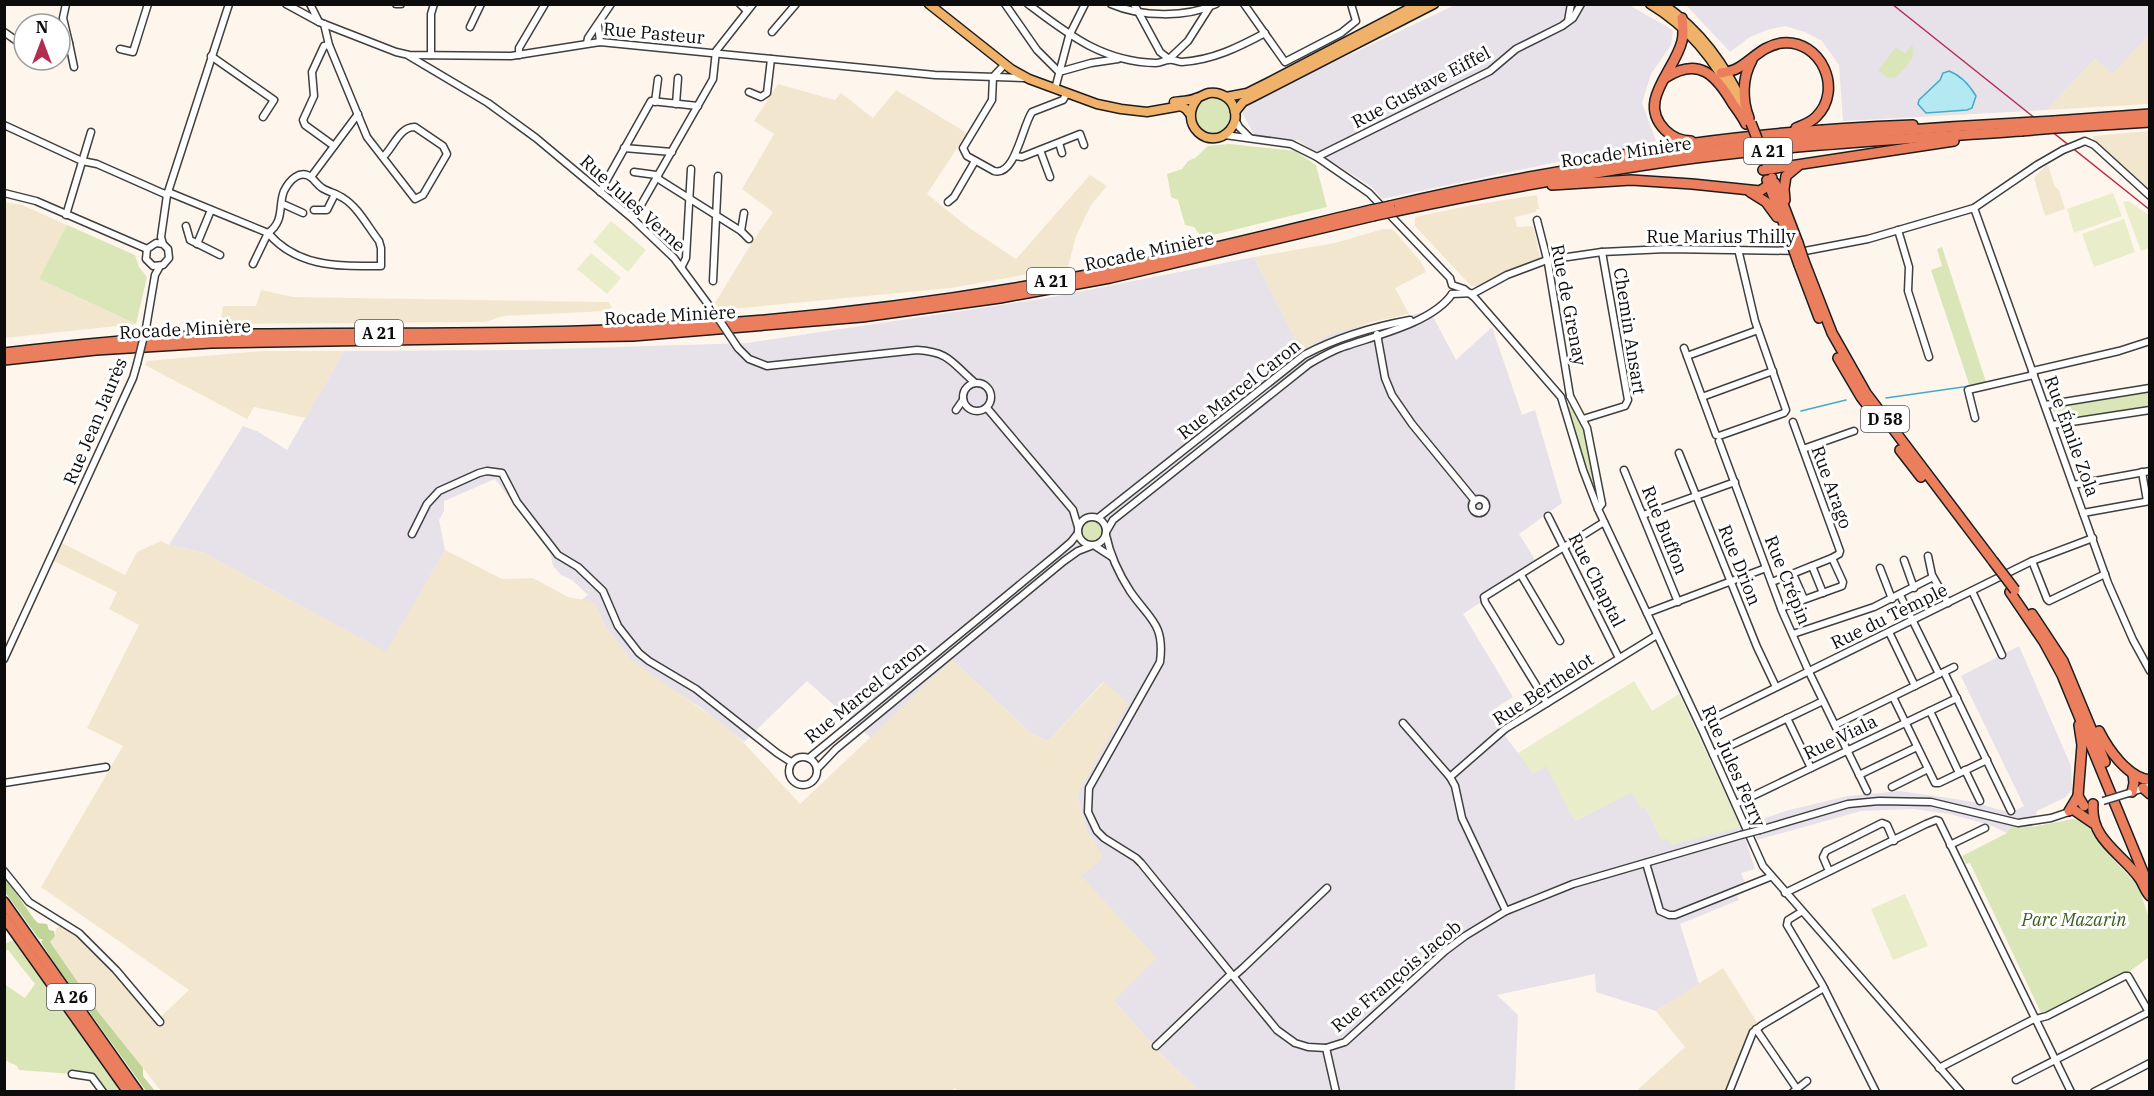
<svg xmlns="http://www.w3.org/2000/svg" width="2154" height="1096" viewBox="0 0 2154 1096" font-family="'IBM Plex Serif',serif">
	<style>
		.industrial { fill: #e7e1ea }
		.farmland { fill: #f2e7ce }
		.green { fill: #dae6b8 }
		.forest { fill: #c1d599 }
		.pitch { fill: #e9edca }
		.water { fill: #b4e8f2; stroke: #40adc4; stroke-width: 1.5 }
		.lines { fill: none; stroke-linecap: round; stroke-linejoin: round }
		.stream { stroke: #40adc4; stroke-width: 1.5 }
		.minor-casing { stroke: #3f3f3f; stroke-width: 9 }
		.major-casing { stroke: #1d1d1d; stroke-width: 11 }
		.highway-casing { stroke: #1d1d1d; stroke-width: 12 }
		.minor { stroke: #fff; stroke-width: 6 }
		.major { stroke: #f0b26a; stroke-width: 8 }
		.highway { stroke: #eb7f5d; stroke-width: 9 }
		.rail { stroke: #b32d51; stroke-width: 1.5 }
		.minor-bridge-casing { stroke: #3f3f3f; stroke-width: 9; stroke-linecap: butt }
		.highway-bridge-casing { stroke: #1d1d1d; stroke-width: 12; stroke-linecap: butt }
		.minor-bridge { stroke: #fff; stroke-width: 6 }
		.highway-bridge { stroke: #eb7f5d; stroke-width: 9 }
		.labels { text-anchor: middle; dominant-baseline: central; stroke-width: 6; stroke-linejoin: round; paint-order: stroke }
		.shield { fill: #fff; stroke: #555; stroke-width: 1.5 }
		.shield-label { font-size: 16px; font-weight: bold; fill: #0c0c0c }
		.street-label { font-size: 18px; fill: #0c0c0c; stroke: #fff }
		.park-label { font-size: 18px; font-style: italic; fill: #3c5f21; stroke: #fff }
	</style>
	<rect width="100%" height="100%" fill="#fef6ec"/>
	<g class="industrial">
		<polygon points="1455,5 1629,5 1673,30 1671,45 1651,74 1642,103 1656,141 1382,199 1372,187 1297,140 1257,140 1239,107"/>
		<polygon points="1686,5 2149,5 2149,35 2112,75 2095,59 2047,110 1843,121 1839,65 1822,41 1805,32 1785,26 1767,30 1750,37 1730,52"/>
		<polygon points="1254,257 1301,350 1326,336 1346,329 1430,311 1456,360 1492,327 1522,415 1535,410 1562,503 1519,534 1537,563 1479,599 1481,602 1463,614 1513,697 1488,713 1533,773 1546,765 1575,821 1633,791 1640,807 1646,808 1662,840 1666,838 1741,827 1785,811 1848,796 1900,791 1969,801 2011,813 2024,806 1961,676 2019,646 2071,766 2072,789 2066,797 2037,811 2032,827 2011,826 2007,833 1990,825 1950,814 1913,809 1861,811 1757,840 1755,834 1745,838 1755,869 1741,873 1745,883 1739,886 1743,893 1737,896 1739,900 1680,924 1699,984 1656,1011 1596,992 1595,974 1497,995 1518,1015 1515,1091 1199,1091 1159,1052 1114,1001 1097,895 1081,876 1095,843 1087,832 1077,795 1127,703 1103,682 1048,741 1032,734 952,660 871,738 807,681 744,742 701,708 649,674 630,659 605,626 594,602 580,601 588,595 572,580 561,575 553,566 550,552 495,479 444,501 444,511 439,520 445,550 387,653 204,553 169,545 243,426 257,431 287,450 344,351 520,350 747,343 1048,298"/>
	</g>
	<g class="farmland">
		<polygon points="2149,35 2149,104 2047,110 2095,59 2112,74"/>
		<polygon points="778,84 835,100 841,93 873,118 896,90 967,133 927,194 968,227 1016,259 1090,175 1107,186 1091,205 1076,236 1068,267 951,288 721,310 715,303 756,236 773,212 742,189 774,134 754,121"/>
		<polygon points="2149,131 2149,192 2093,141 2093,136"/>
		<polygon points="2048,165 2055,187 2059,190 2065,209 2045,216 2034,178 2042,169"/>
		<polygon points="1537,195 1539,209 1536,209 1536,212 1515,217 1517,227 1532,226 1534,228 1540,258 1477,286 1471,286 1415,226 1415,217 1472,205"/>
		<polygon points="4,202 22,205 67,225 54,257 39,279 136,324 5,338"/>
		<polygon points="1383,229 1391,229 1395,232 1422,263 1426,272 1395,288 1409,314 1372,322 1326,336 1301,351 1254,257 1335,243"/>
		<polygon points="261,290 293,297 608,302 612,307 607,311 503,316 486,322 220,324 223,306 256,306"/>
		<polygon points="263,351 344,351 306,418 254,407 247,419 145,365 147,361"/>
		<polygon points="161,541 169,545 204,553 386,652 445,550 502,579 533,578 568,597 594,602 605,626 630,659 724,725 744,743 800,804 952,660 1032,734 1048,741 1104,682 1128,703 1077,795 1087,832 1095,843 1103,858 1081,876 1157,958 1114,1001 1159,1052 1199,1091 958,1092 955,1088 951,1092 161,1091 99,1013 49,941 55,936 56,929 63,924 76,933 103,959 156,1021 189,990 41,887 123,746 87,728 139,625 109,609 117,592 54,561 62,543 125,575 137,552"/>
		<polygon points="1723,968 1758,1024 1747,1037 1727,1091 1635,1092 1685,1047 1656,1011"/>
	</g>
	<g class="green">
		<path d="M1912,45C1918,57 1904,69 1896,77L1888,78L1878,71L1896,47L1905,54Z"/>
		<circle cx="1213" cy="115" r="19"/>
		<polygon points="1229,144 1295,151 1316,165 1327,207 1213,235 1200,235 1194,227 1185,225 1178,200 1171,197 1167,174 1182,169 1188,161 1195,158 1208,146"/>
		<polygon points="67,225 135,255 139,267 147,277 136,324 39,279"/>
		<polygon points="1942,247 1987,385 1970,387 1931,270 1942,266 1937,249"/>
		<polygon points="2149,390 2149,409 2058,426 2052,406"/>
		<polygon points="1572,401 1585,428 1601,500 1598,501 1585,466 1569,408"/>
		<circle cx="1092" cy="532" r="11"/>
		<polygon points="2073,819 2085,821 2102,846 2137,885 2141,894 2149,918 2149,957 2129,972 2043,1017 1970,863 1966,864 1962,856 2007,833 2011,826 2032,827"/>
		<polygon points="10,941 15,941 120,1091 106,1091 95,1074 90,1072 86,1075 19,1070 17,1066 5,1060 4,984 25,998 35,984 8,950 5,950 5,944"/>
	</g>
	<polygon class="forest" points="4,876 34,919 38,923 47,924 49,930 54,931 55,936 50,942 99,1013 143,1068 143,1076 155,1091 146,1091 53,961 41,942 43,939 39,939 5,892"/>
	<g class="pitch">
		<polygon points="2113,193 2122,216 2074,233 2067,209"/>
		<polygon points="2128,201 2149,215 2149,248 2141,251 2123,202"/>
		<polygon points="2124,219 2135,252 2094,267 2082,234"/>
		<polygon points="611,221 646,250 628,272 593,242"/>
		<polygon points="591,253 621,278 607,294 577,269"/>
		<polygon points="1634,681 1652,711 1679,694 1741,827 1672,845 1666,838 1662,841 1646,808 1640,807 1632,792 1575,821 1546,766 1533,774 1518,753"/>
		<polygon points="1905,894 1928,946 1893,960 1871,909"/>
	</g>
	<path class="water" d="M1949,71C1960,75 1970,86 1976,96L1972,108L1967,110L1926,113L1918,104L1919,100L1940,80L1943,73Z"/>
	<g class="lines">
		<g class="stream">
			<polyline points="1886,398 1977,385"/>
			<polyline points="1801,411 1846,400"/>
		</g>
		<defs>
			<g id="minor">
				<polyline points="66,4 63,18 69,43"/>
				<polyline points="286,4 319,22 396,52 409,55 511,56 600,42 935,75 1025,78"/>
				<polyline points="310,4 319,22"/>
				<polyline points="396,4 401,4"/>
				<polyline points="740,4 747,11"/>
				<polyline points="1005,4 1037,50 1059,72 1091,63 1118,59"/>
				<path d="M1028,4C1069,35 1103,62 1156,63C1161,63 1164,60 1169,60C1173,59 1178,62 1182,62C1213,60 1239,47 1265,33"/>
				<path d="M1111,4C1141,17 1186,18 1216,4"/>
				<polyline points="1134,4 1160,52 1169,59 1188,41 1209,8"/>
				<polyline points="1244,4 1285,62 1341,33 1356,21 1351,4"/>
				<polyline points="1568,21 1571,4"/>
				<path d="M324,24L329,45L367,137L415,199L423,195L447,154L443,146L415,127C400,126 393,148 383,157"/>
				<polyline points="598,25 600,42"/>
				<polyline points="470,27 481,4"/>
				<polyline points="4,32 24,46"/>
				<polyline points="772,32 796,4"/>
				<polyline points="587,43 588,38 611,4"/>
				<polyline points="329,45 324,46 312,72 314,96 303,120 305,125 334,146"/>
				<polyline points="60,46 69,43 74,67"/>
				<polyline points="120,49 133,52 148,4"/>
				<polyline points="431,55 431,14 434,4"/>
				<polyline points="519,55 519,48 545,4"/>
				<polyline points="211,56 274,100 263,117"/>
				<polyline points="409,56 488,103 536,138 633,219 674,258 716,315"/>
				<path d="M1005,64L993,77L992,100L963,148L967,156L994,171C1015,177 1022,127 1032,112L1063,100L1067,93"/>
				<polyline points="1055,89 1069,36 1085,4"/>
				<polyline points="749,92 761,97 767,93 771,59"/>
				<polyline points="655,102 658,79"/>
				<polyline points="676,104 678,78"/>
				<polyline points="1235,119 1239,127 1250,138"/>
				<polyline points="4,125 82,161 97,164 167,195"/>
				<polyline points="1225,135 1291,144 1317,157 1369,193 1450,278 1452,285 1464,289 1475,298 1561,397 1583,470 1598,509 1703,732 1763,866 1961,1092"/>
				<polyline points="1059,143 1062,153"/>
				<polyline points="2078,144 2085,141 2094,145 2150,196"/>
				<polyline points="624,148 672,152"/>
				<polyline points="1040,150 1050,177"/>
				<polyline points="1015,156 1022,157 1080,134 1084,145"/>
				<polyline points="1317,157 1490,71 1516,49 1562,26 1573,18 1581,4"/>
				<polyline points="634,172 656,175 660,180 741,231 749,239"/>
				<polyline points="311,177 358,114"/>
				<path d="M168,192L268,233C285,221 278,205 284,191C289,181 300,168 312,178C316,182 318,185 322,188C329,192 337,194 343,198C358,207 368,227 379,241L381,248V266C339,266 298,268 268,233L253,264"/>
				<polyline points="600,192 651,101 698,106"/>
				<polyline points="4,193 36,201 147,249"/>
				<polyline points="948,202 954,197 975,161"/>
				<polyline points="283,204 303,213"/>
				<polyline points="1974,208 2108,583 2133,640 2150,671"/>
				<polyline points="314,210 327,210 335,194"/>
				<polyline points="66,215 91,132"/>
				<polyline points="633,219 713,79 716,51 753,4"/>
				<polyline points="1537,220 1548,263 1570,396"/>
				<polyline points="186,226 190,240 220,255"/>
				<polyline points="1898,230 1909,267 1908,291 1929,357"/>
				<polyline points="741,231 744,213"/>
				<polyline points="163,244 156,243 147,249 146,259 153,266 163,265 169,258 168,249 163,244 161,237 167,195 229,4"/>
				<polyline points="197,244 211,210"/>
				<polyline points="682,266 686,258 691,169"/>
				<polyline points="713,281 718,176"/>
				<polyline points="1452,294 1474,293 1507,275 1547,260 1602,252 1666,249 1805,251 1868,239 1974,208 2037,165 2063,150"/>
				<polyline points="146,328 155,275 160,266"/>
				<polyline points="1377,334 1385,378 1392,395 1412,424 1475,501"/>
				<path d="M738,348L749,359L767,366L917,350C949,352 951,362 973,381"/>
				<polyline points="1684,348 1716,435 1719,436 1784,413 1786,410 1755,321 1738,249"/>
				<polyline points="1687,356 1758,330"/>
				<polyline points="2032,371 2119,351 2150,341"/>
				<circle cx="977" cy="397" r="14"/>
				<polyline points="1570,396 1587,428 1602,504 1598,509"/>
				<polyline points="1702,397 1773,371"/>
				<polyline points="2045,405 2150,388"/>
				<polyline points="987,408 1073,510 1078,527"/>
				<polyline points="956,410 963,400"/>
				<polyline points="1975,418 1968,390 2034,375"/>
				<polyline points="1583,419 1625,406 1628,400 1602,252"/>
				<polyline points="2052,425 2150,410"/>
				<polyline points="1719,441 1782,611 1809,672 1867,791"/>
				<polyline points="1803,449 1854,431"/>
				<polyline points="1679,453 1757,647 1776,687"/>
				<polyline points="1624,470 1678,602"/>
				<polyline points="2142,472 2147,501"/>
				<polyline points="2073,485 2150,471"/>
				<circle cx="1479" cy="506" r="7"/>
				<polyline points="2083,513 2150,501"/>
				<polyline points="1643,515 1735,482"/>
				<polyline points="1548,516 1619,658"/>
				<circle cx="1092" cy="531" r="14"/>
				<path d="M1098,518L1304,355C1338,337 1372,327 1410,320"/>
				<path d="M1106,532L1113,520L1309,364C1321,357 1333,350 1346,346C1378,335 1433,322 1452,294"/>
				<polyline points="412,534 427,504 439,491 479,473 487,471 502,473 517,502 558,555 578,567 603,591 618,626 639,653 649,661 696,689 777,753 791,762"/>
				<path d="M1106,535C1110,554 1119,574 1130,591C1149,619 1165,623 1160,662L1089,788L1088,812L1097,831L1104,838L1136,858L1141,863L1277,1030L1295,1043L1308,1047L1326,1048L1345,1042L1445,951L1465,936L1506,911L1573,884L1741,835"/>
				<polyline points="1095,546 1112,557"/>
				<polyline points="1928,556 1932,575 1948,603"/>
				<polyline points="1904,560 1914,588"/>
				<polyline points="2032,561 2047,599 2049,601 2105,574"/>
				<polyline points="1812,566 1823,593"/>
				<polyline points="1880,568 1892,599"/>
				<polyline points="1793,574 1804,599"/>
				<polyline points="1521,575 1560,641"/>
				<polyline points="1772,582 1832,558 1839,554 1840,551 1793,422"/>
				<polyline points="1972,591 2002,655"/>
				<polyline points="1900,595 1939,674 1940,673"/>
				<polyline points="1781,608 1842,586 1843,582 1832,558"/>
				<polyline points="1647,613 1766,568"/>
				<polyline points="1889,632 1915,686"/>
				<polyline points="1793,634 1874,607 1933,577"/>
				<polyline points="4,659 133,378 137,364"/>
				<polyline points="1944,672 2011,811"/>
				<polyline points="1944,672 1954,667"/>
				<polyline points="1893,697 1935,783 1939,783 1987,760"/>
				<polyline points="1547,703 1485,602 1484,597 1604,522"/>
				<polyline points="1930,711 1959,773"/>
				<polyline points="1787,718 1811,768"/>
				<polyline points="1403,723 1450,777 1455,786 1462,818 1506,911"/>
				<polyline points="1700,725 2032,561 2093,538"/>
				<polyline points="1835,725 1939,674"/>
				<polyline points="1713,754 1823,701"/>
				<circle cx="803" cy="771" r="14"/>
				<polyline points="809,758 1057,554 1071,542 1078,533"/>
				<polyline points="817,769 836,749 1064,561 1078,551 1091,546"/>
				<polyline points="1965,770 1980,801"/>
				<polyline points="1859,775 1917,747"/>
				<polyline points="1450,777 1505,729 1657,635"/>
				<polyline points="4,783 106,767"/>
				<polyline points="1892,787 1928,769"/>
				<polyline points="2129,793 2150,786"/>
				<polyline points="1736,804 1957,698"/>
				<polyline points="1760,830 1848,804 1879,801 1931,802 2018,823 2051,818 2072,811"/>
				<polyline points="1950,845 1985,828"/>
				<polyline points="1646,863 1660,911 1669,915 1675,915 1770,877"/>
				<polyline points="4,871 29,902 79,933 116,970 160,1022"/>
				<polyline points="1829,871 1823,857 1826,851 1882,823 1887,825 1894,841"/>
				<polyline points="1785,893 1926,824 1936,820 1939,821 2071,1092"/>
				<polyline points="1801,912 1788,920 1787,925 1822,984 1876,1092"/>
				<polyline points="1756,1029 1797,1089"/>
				<polyline points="1156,1046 1229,976 1235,975 1243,968 1327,888"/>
				<polyline points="1326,1048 1336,1092"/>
				<polyline points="1939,1068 2032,1020 2047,1016 2125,976 2128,976 2150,1014"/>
				<polyline points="72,1074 92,1077 103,1092"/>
				<polyline points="2016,1080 2149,1012"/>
				<polyline points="1729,1092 1753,1032 1762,1025 1824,988"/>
				<polyline points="1793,1092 1807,1081"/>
				<polyline points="2094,1092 2150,1063"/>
			</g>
			<g id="major">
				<polyline points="929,4 1011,69 1029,79 1097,104 1121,109 1147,112 1181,106 1186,109 1190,114"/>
				<path d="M1650,4C1690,28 1717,62 1736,103"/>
				<path d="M1663,4C1701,31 1725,64 1744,106"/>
				<polyline points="1226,97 1247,93 1269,82 1418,4"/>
				<path d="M1174,102C1181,101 1190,101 1196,98C1201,97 1204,94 1209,93C1220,91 1231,98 1234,108C1237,116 1235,124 1230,130C1210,153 1176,124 1198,98"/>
				<polyline points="1235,112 1243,102 1253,97 1434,4"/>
			</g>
			<g id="highway">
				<path d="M1682,18C1683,26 1684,34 1682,41C1675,71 1636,101 1665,130C1672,137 1681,141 1691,141"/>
				<path d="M1721,73C1727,72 1733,71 1738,68C1753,59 1764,45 1782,43C1821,39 1844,90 1816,117C1810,123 1803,125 1796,128"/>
				<path d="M1665,78C1699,56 1716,75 1733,104C1738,111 1742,116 1746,124"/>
				<path d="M1749,118C1742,100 1742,78 1752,60"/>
				<polyline points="2054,121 2150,114"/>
				<polyline points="2056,128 2150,122"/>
				<path d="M1611,157C1711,137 1812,129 1913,125"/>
				<polyline points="1763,170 1954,141"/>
				<polyline points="1767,180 1792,245"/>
				<polyline points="1775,183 1798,243"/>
				<polyline points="1552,185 1631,180 1692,184 1760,191 1769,185 1772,178"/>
				<polyline points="1750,192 1766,202 1777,217"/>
				<polyline points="1785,200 1784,189 1786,176 1798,166"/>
				<path d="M1390,206C1596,157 1808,134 2018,123"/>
				<path d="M1396,211C1488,192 1580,174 1673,161C1788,145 1905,139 2021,131"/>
				<polyline points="1804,261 1832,333 1866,393 1993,561"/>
				<polyline points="1799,265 1819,318"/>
				<path d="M4,353C73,345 142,338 211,335C352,331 493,336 634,329C793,321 952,302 1108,271C1196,253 1283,231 1371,210"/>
				<polyline points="1838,358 1861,397 1878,419"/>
				<polyline points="4,360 96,350 211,343 633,336 862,317 1000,298 1110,278 1373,216"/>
				<polyline points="1900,450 1921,477"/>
				<polyline points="2010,592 2044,642 2062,675 2150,889"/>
				<polyline points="2032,614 2063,661 2105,762"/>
				<path d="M2099,731C2108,749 2128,778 2150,780"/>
				<polyline points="2143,788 2150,794"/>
				<polyline points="2132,792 2134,783 2133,774"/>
				<polyline points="2078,796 2084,806"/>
				<path d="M2093,804C2090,840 2122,853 2140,879C2144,885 2145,891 2150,896"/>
				<polyline points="2074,810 2093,823"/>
				<polyline points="2069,811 2078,796 2082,745 2079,725"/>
				<polyline points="4,902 138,1092"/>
				<polyline points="4,917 128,1092"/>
			</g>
		</defs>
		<use href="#minor" class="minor-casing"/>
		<use href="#major" class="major-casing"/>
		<use href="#highway" class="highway-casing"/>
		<use href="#minor" class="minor"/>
		<use href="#major" class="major"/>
		<use href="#highway" class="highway"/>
		<polyline class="rail" points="1892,4 2150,210"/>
		<defs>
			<g id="minor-bridge">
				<polyline points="2063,150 2078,144"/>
				<polyline points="716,315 738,348"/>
				<polyline points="137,364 146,328"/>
				<polyline points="2103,801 2129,793"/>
				<polyline points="1741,835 1760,830"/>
			</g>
			<g id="highway-bridge">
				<polyline points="1751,123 1767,164"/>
				<polyline points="2018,123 2054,121"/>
				<polyline points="2021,131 2056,128"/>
				<polyline points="1371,210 1390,206"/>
				<polyline points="1373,216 1396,211"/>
				<polyline points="1798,243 1804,261"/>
				<polyline points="1792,245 1799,265"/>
				<polyline points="1993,561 2015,590"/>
			</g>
		</defs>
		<use href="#minor-bridge" class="minor-bridge-casing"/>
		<use href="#highway-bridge" class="highway-bridge-casing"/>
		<use href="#minor-bridge" class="minor-bridge"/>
		<use href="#highway-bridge" class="highway-bridge"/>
	</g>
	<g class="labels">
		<g class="shield">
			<rect x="1744" y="138" width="48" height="26" rx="4.5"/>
			<rect x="1027" y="268" width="48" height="26" rx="4.5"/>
			<rect x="355" y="320" width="48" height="26" rx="4.5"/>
			<rect x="1861" y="406" width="48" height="26" rx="4.5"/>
			<rect x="47" y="984" width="48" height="26" rx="4.5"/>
		</g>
		<g class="shield-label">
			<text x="1768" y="151">A 21</text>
			<text x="1051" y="281">A 21</text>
			<text x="379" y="333">A 21</text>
			<text x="1885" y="419">D 58</text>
			<text x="71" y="997">A 26</text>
		</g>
		<g class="street-label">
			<text transform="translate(654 33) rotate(5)">Rue Pasteur</text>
			<text transform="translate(1421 87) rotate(-28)">Rue Gustave Eiffel</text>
			<text transform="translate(1626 152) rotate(-8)">Rocade Minière</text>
			<text transform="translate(633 203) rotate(42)">Rue Jules Verne</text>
			<text x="1721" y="236">Rue Marius Thilly</text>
			<text transform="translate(1149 251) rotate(-12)">Rocade Minière</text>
			<text transform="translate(1569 305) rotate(79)">Rue de Grenay</text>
			<text transform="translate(670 315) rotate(-3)">Rocade Minière</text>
			<text transform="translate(185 329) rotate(-3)">Rocade Minière</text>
			<text transform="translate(1630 331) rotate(81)">Chemin Ansart</text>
			<text transform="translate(1239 389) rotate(-38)">Rue Marcel Caron</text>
			<text transform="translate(95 421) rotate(-67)">Rue Jean Jaurès</text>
			<text transform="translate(2072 436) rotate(70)">Rue Émile Zola</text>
			<text transform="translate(1832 487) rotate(70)">Rue Arago</text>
			<text transform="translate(1665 530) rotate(68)">Rue Buffon</text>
			<text transform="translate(1740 565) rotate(68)">Rue Drion</text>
			<text transform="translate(1597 580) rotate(63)">Rue Chaptal</text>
			<text transform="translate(1788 580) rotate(68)">Rue Crépin</text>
			<text transform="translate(1889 616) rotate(-26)">Rue du Temple</text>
			<text transform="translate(1543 689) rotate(-33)">Rue Berthelot</text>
			<text transform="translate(865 692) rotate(-39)">Rue Marcel Caron</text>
			<text transform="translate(1840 737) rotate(-26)">Rue Viala</text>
			<text transform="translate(1734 766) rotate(66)">Rue Jules Ferry</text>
			<text transform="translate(1396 976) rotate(-40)">Rue François Jacob</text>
		</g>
		<g class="park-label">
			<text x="2074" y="919">Parc Mazarin</text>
		</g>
	</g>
	<rect width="2154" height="1096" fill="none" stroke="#0c0c0c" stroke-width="12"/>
	<g transform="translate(42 42)"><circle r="28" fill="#ffffff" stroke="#9e9e9e" stroke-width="1.5"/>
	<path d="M0-4.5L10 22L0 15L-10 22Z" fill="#b32d51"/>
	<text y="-9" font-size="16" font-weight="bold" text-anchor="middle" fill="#0c0c0c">N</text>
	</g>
</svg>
